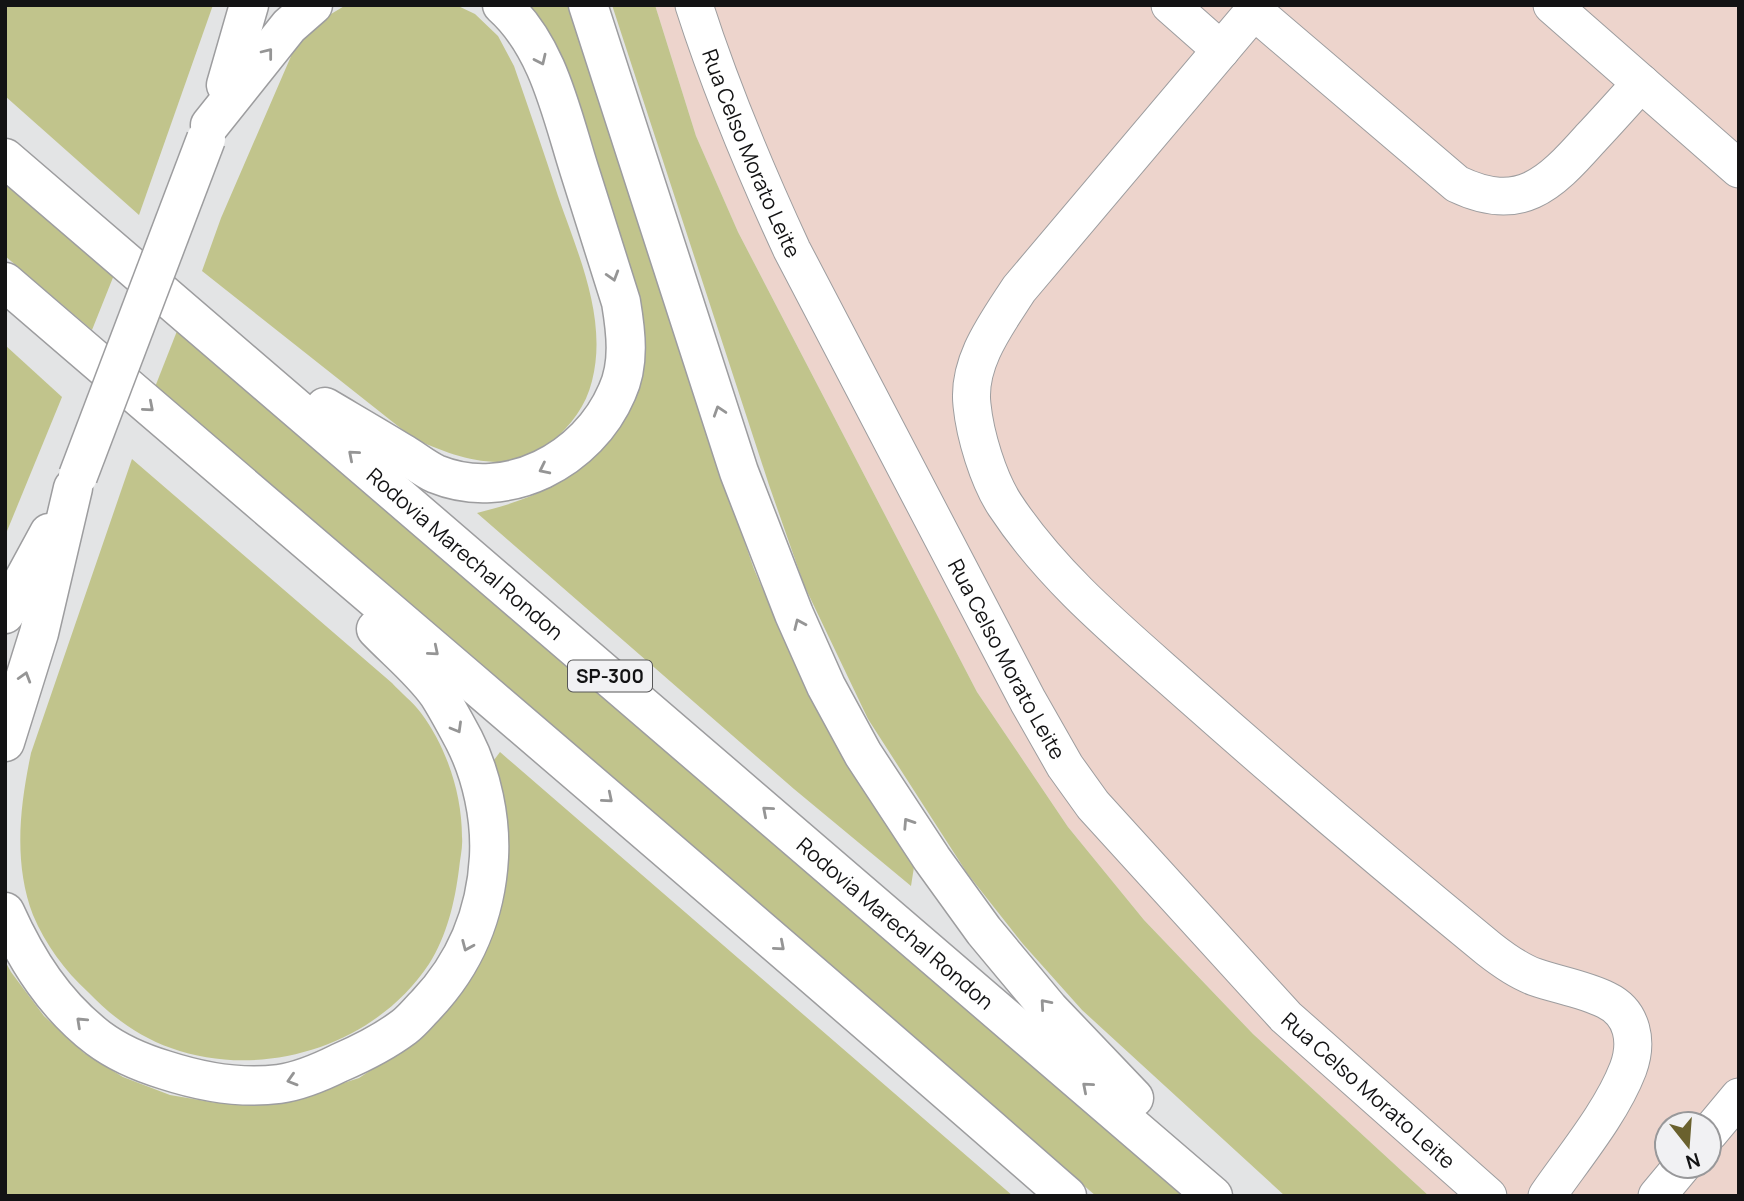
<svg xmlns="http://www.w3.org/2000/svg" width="1744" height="1201" viewBox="0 0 1744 1201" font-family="Manrope,sans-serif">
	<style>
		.industrial { fill: #edd4cc; fill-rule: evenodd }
		.green { fill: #c1c48c }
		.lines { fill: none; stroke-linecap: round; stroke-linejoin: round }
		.minor-casing { stroke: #9d9d9f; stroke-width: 39 }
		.highway-casing { stroke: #9d9d9f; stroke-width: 41 }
		.minor { stroke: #fff; stroke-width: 37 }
		.highway { stroke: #fff; stroke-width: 38 }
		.major-bridge-casing { stroke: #9d9d9f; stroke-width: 41; stroke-linecap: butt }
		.major-bridge { stroke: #fff; stroke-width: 38 }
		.oneway { stroke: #959595 }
		.labels { text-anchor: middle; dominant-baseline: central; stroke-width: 7; stroke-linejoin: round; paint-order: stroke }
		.shield { fill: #f1f1f3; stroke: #565657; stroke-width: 2 }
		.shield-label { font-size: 19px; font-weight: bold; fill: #131314 }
		.street-label { font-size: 21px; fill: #131314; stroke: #f1f1f3 }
	</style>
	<rect width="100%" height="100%" fill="#e3e4e5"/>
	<path class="industrial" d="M655,5H1739V1196H1429L1253,1034L1144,920L1068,827L977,692L738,232L696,136ZM1667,1124H1709V1166H1667Z"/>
	<g class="green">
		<polygon points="5,5 213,5 139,215 5,96"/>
		<path d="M346,5H456L475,14L498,36L514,66C529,109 544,153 558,196C578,254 608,319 592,381C586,406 571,425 552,442C511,478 456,458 413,438L202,271L221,218L295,47L316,23Z"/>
		<path d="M525,5H568L696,403L754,569L797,668L834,741L914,867L911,886L794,789L477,513C516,503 558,490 588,460C604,444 615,421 628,402Z"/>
		<polygon points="612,5 655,5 696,136 738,232 977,692 1068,827 1144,920 1253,1034 1429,1196 1285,1196 1082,1010 1023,944 967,873 868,719 804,585 769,485"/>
		<polygon points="5,181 114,275 92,330 5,256"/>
		<polygon points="177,331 1184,1196 1096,1196 155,387"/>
		<polygon points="5,345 62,397 5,536"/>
		<path d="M132,459L392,683C401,693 413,702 421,713C447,748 462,794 462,837C463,847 460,858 459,869C455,901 447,936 429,964C375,1046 262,1081 171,1048C139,1037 111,1016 88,992C65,971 45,944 33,915C13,862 20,806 31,753Z"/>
		<polygon points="500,752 1013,1196 5,1196 5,961 11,972 44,1016 84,1053 123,1077 170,1095 217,1103 262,1102 309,1094 359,1078 401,1050 466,978 491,764"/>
	</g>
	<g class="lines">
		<defs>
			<g id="minor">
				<path id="s1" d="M694,5C721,89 755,170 792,250L1028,701L1065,766L1093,805L1286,1017L1488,1196"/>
				<polyline points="1170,5 1221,50"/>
				<path d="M1259,5L1019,289C997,323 967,362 972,405C975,435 988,479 1005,505C1055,581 1127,638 1194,698C1291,784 1389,867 1489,949C1503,960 1518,971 1535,977C1558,985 1584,989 1606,1000C1633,1013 1638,1042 1628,1069C1611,1113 1574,1157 1547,1196"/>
				<polyline points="1552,5 1739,169"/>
				<path d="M1254,11L1457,184C1520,214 1549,185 1590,139C1607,121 1624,102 1641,83"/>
				<polyline points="1709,1133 1739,1097"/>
				<polyline points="1657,1196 1682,1166"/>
			</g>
			<g id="highway">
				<polyline points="588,5 739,472 794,614 826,686 863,754 932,859 984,931 1049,1009 1134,1098"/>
				<polyline points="226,85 249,5"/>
				<polyline points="210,125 289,26 313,5"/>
				<path id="s2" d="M5,158L1213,1196"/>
				<path d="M5,282C359,587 716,888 1067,1196"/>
				<path d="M325,407C352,423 378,438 404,454C414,460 425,469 436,474C507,503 588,460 617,392C630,364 626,332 621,302C607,258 593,213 579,169C561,112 548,46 502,5"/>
				<polyline points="5,614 49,533"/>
				<polyline points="5,742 39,633 73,488"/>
				<path d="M5,912C27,961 55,1005 98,1038C118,1053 142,1063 165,1070C202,1082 241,1089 279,1084C300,1081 321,1072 339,1063C362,1053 384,1042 404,1027C412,1021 419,1012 426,1005C465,964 486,913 489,857C491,819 482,775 464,740C456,725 447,708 438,694C421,670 396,650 376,629"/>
			</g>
		</defs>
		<use href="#minor" class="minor-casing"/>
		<use href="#highway" class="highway-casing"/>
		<use href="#minor" class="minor"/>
		<use href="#highway" class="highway"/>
		<defs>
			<polyline id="major-bridge" points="78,476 206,139"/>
		</defs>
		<use href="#major-bridge" class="major-bridge-casing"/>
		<use href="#major-bridge" class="major-bridge"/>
	</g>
	<defs><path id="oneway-chevron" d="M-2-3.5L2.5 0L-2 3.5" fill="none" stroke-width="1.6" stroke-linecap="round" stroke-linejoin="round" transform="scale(1.75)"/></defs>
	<g class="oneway">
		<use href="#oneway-chevron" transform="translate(268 53) rotate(-52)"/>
		<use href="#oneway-chevron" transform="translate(541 60) rotate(65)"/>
		<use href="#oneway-chevron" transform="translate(613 276) rotate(73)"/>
		<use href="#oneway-chevron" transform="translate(149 407) rotate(41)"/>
		<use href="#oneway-chevron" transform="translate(719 411) rotate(-108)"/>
		<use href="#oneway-chevron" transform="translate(353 455) rotate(-139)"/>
		<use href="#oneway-chevron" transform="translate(544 469) rotate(154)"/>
		<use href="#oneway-chevron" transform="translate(799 624) rotate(-114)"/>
		<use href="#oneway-chevron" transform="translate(434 651) rotate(40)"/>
		<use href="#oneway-chevron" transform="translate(25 677) rotate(-73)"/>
		<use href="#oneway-chevron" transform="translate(457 728) rotate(60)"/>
		<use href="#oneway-chevron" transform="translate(608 798) rotate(40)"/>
		<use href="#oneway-chevron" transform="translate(767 811) rotate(-139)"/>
		<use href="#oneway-chevron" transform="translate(908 823) rotate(-123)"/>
		<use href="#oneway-chevron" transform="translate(467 946) rotate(113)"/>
		<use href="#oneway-chevron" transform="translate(780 946) rotate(41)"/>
		<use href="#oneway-chevron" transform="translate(1045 1004) rotate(-131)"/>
		<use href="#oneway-chevron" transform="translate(81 1022) rotate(-137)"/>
		<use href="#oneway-chevron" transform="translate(292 1080) rotate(163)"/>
		<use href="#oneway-chevron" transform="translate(1087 1087) rotate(-139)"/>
	</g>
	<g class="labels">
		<rect class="shield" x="568" y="660.5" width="84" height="31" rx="5"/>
		<g class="shield-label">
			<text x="610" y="676">SP-300</text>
		</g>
		<g class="street-label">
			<text stroke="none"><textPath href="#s1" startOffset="159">Rua Celso Morato Leite</textPath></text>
			<text stroke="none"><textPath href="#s2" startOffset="607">Rodovia Marechal Rondon</textPath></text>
			<text stroke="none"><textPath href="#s1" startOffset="726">Rua Celso Morato Leite</textPath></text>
			<text stroke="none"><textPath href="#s2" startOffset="1174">Rodovia Marechal Rondon</textPath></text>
			<text stroke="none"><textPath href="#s1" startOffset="1293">Rua Celso Morato Leite</textPath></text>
		</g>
	</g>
	<rect width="1744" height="1201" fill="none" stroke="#131314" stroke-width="14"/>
	<g transform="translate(1688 1145) rotate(163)"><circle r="33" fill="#f1f1f3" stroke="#98989a" stroke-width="2"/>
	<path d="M0-5L12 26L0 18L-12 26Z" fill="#6a612e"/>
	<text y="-10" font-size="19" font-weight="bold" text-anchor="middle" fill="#131314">N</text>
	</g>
</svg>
